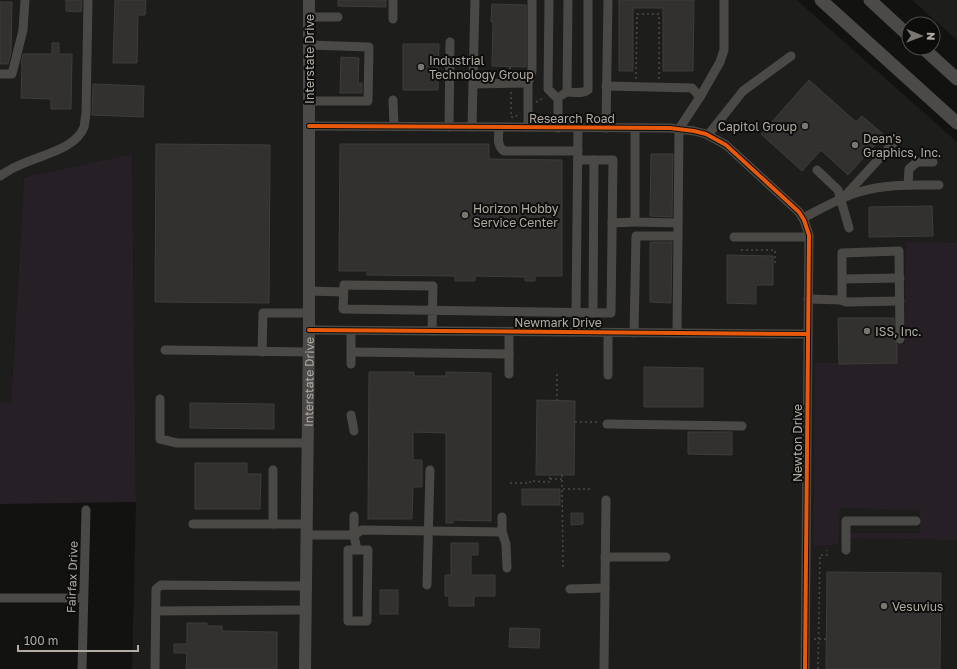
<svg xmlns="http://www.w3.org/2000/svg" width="957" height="669" viewBox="0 0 957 669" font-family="'Golos Text',sans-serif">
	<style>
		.built { fill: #1d1d1b }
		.green { fill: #261f26 }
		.building { fill: #323130; stroke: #3e3d3a }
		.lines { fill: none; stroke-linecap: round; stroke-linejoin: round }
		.path { stroke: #4c4a47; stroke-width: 1.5; stroke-dasharray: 2 3; stroke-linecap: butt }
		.minor { stroke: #4a4946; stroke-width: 9 }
		.major { stroke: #4c4a48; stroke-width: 12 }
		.highway { stroke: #4b4a48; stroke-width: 13 }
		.cycleway-casing { stroke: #0d0d0c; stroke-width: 6 }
		.cycleway { stroke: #e8590c; stroke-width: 4 }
		.poi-dot { fill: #7a7670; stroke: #0d0d0c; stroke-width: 1.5 }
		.labels { text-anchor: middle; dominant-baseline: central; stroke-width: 4; stroke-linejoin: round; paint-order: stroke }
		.street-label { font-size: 12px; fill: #b2aca3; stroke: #0d0d0c }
		.poi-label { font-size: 12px; fill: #b2aca3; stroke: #0d0d0c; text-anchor: start }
	</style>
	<rect width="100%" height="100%" fill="#121211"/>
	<g class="built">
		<polygon points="0,0 797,0 957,142 957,669 132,669 136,502 132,154 24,177 11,403 0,401"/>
		<polygon points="912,0 957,0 957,40"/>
	</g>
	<g class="green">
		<polygon points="132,154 136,502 0,504 0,401 11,403 24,177"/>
		<polygon points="906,242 957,243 957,540 850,538 850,535 852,533 920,533 920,510 840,508 838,544 835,545 815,546 813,544 815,363 897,363 897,344 905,344"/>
	</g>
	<g class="building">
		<polygon points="66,0 82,0 81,12 66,11"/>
		<polygon points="115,0 146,0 145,15 138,15 137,63 113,63"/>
		<polygon points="338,0 386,0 386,7 338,6"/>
		<polygon points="619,0 694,0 693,71 663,71 663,8 633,8 633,71 619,71"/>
		<polygon points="0,2 12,2 11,52 8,64 0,64"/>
		<polygon points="492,4 526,5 526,67 492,66 493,22 491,22"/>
		<polygon points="52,43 59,43 59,54 72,54 71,109 51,109 51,99 21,98 22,64 21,64 23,54 52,54"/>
		<polygon points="403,44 439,44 438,90 403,90"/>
		<polygon points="341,57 359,58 358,83 362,83 362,93 340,93"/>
		<polygon points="809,80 856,122 862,116 884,135 848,175 821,150 802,171 761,134"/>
		<polygon points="93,84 144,86 143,117 92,115"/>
		<polygon points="156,144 270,145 269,303 155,302"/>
		<polygon points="340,144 489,144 489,159 562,160 562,276 535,276 535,281 525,281 525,277 475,276 475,281 455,281 455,276 367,275 367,271 339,271"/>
		<polygon points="651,154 673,154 672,217 650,216"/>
		<polygon points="932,206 933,236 869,237 869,207"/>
		<polygon points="650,242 672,242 671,303 650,302"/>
		<polygon points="727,255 773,256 773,285 756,285 756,304 727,303"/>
		<polygon points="838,318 894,318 894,339 897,344 897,363 839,364"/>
		<polygon points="644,367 703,368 703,407 644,407"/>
		<polygon points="369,372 414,372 414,376 446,376 446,372 491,373 491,521 453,520 453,523 446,523 446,433 413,432 413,460 422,460 422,487 413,487 412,519 368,519"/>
		<polygon points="537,400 575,401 574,475 536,475"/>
		<polygon points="190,403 274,404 274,429 190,428"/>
		<polygon points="688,432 732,432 732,455 688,454"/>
		<polygon points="195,463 247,463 247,474 261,474 260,509 195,509"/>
		<rect x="522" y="489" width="38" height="16"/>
		<polygon points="571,513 583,513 583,524 571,525"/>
		<polygon points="451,543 478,543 478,555 471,555 471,575 495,575 495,596 474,596 474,606 449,606 449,596 445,596 445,575 451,575"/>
		<polygon points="827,572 941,573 940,669 826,669"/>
		<rect x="380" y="590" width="18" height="24"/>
		<polygon points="187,623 207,623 207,626 222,626 222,631 277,632 277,669 186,669 187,653 174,653 174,644 187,644"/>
		<polygon points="510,628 540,629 539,648 509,647"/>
	</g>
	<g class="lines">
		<g class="path">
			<polyline points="510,67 510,75"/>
			<polyline points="636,79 637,14 659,14 659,79"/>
			<polyline points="511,92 511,117 515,117 520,113"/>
			<polyline points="536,102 545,97"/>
			<polyline points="741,250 775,250 775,264 773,264"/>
			<polyline points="557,401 557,374"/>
			<polyline points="575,422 599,422"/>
			<polyline points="562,475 563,569"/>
			<polyline points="550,479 562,479"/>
			<polyline points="510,483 530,483 530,481 550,482 550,475"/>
			<polyline points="563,489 592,489"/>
			<polyline points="814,639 826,639"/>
			<polyline points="818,669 820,555 827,555 827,550"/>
		</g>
		<g class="minor">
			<polyline points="549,0 548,89 558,99 558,128"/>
			<polyline points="309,17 338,17"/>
			<polyline points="393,19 393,0"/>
			<polyline points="0,74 12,74 23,30 25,0"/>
			<polyline points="473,84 528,83"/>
			<polyline points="606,86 692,88 700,97"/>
			<path d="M567,92C574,92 583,94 588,90V0"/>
			<polyline points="562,95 567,92 568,0"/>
			<polyline points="393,100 394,126"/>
			<polyline points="309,101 368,101 369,47 309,45"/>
			<polyline points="309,126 670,128 694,131 706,134 726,145 799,212 804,220 809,235 805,669"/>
			<polyline points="449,127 450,42"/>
			<polyline points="472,127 475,0"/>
			<path d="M499,127C499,136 496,146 504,151H578"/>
			<polyline points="528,127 528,83 532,71 532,0"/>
			<polyline points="606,128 608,0"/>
			<polyline points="635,128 635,222 678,223"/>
			<polyline points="708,135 743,91 791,56"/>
			<polyline points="817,170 838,190 849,228"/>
			<path d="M0,176C7,171 14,167 22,164C41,155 76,149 84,127C85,123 85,118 86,114L88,0"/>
			<polyline points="908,185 909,169 917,162 933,162"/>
			<polyline points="844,197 898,138"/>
			<path d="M803,218C821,209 839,198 859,192C885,184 912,185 939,185"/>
			<polyline points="612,223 635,222"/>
			<polyline points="734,237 809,237"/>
			<polyline points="842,279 900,278"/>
			<polyline points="309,291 343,292"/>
			<polyline points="808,299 842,300 842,253 899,251 900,339"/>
			<polyline points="841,300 846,302 900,301"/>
			<polyline points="576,312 578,128"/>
			<polyline points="593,313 594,160"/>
			<polyline points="309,330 808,334"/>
			<path d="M432,331L433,286L344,285L343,309C433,310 522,312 611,313L613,160H578"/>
			<polyline points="509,332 509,354"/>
			<polyline points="634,333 636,236 678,236"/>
			<polyline points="677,333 679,129 700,97 720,62 724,50 724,0"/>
			<polyline points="165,350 308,352"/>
			<polyline points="262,352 263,313 309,313"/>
			<polyline points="351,352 509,354 509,374"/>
			<polyline points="351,364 351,331"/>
			<polyline points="608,375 608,333"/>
			<polyline points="160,399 160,439 177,443 308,443"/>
			<polyline points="351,415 354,431"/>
			<polyline points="607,424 742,426"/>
			<polyline points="354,516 354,535 357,550"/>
			<polyline points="502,517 502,532 506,544 507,568"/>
			<polyline points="193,524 306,524"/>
			<polyline points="273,524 273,470"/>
			<polyline points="306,535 354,535 362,530 502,532"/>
			<polygon points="348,550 368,550 367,621 348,621"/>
			<polyline points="846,550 846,521 916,521"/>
			<polyline points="605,557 666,557"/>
			<polyline points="427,585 430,470"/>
			<polyline points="570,589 605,588"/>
			<polyline points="0,598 83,598"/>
			<polyline points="156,611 306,610"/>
			<polyline points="82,669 86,510"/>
			<polyline points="155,669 156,589 161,585 306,586"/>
			<polyline points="604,669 606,500"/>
		</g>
		<path class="major" id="s1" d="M305,669L309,330V0"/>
		<g class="highway">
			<polyline points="821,0 957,123"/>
			<polyline points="870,0 909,36"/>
			<polyline points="923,48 957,79"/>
		</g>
		<defs>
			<g id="cycleway">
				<polyline points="309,126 670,128 694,131 706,134 726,145 799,212 804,220 809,235 805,669"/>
				<polyline points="309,330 808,334"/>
			</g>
		</defs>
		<use href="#cycleway" class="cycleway-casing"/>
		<use href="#cycleway" class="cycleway"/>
	</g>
	<g class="poi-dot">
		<circle cx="421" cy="67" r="4"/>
		<circle cx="805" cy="126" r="4"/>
		<circle cx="855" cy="145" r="4"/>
		<circle cx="465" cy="215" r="4"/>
		<circle cx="867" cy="331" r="4"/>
		<circle cx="884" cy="606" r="4"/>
	</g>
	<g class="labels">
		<g class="street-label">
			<text transform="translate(309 59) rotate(-90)">Interstate Drive</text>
			<text x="572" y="118">Research Road</text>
			<text x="558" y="322">Newmark Drive</text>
			<text stroke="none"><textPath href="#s1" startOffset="287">Interstate Drive</textPath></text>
			<text transform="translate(797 443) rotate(-90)">Newton Drive</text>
			<text transform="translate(72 577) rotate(-88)">Fairfax Drive</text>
		</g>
		<g class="poi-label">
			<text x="429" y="60">Industrial<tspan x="429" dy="14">Technology Group</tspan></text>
			<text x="797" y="126" text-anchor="end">Capitol Group</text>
			<text x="863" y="138">Dean's<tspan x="863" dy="14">Graphics, Inc.</tspan></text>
			<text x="473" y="208">Horizon Hobby<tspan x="473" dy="14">Service Center</tspan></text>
			<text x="875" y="331">ISS, Inc.</text>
			<text x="892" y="606">Vesuvius</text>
		</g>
	</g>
	<g transform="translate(921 36) rotate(91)"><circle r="19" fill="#0d0d0c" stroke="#4f4d48"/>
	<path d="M0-3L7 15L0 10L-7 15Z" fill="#7a7670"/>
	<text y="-6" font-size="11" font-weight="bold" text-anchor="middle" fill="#b2aca3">N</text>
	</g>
	<path d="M18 645v6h120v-6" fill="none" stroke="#b2aca3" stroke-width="2"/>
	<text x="24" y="645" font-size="12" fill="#b2aca3" stroke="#0d0d0c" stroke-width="3" paint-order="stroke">100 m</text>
</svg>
